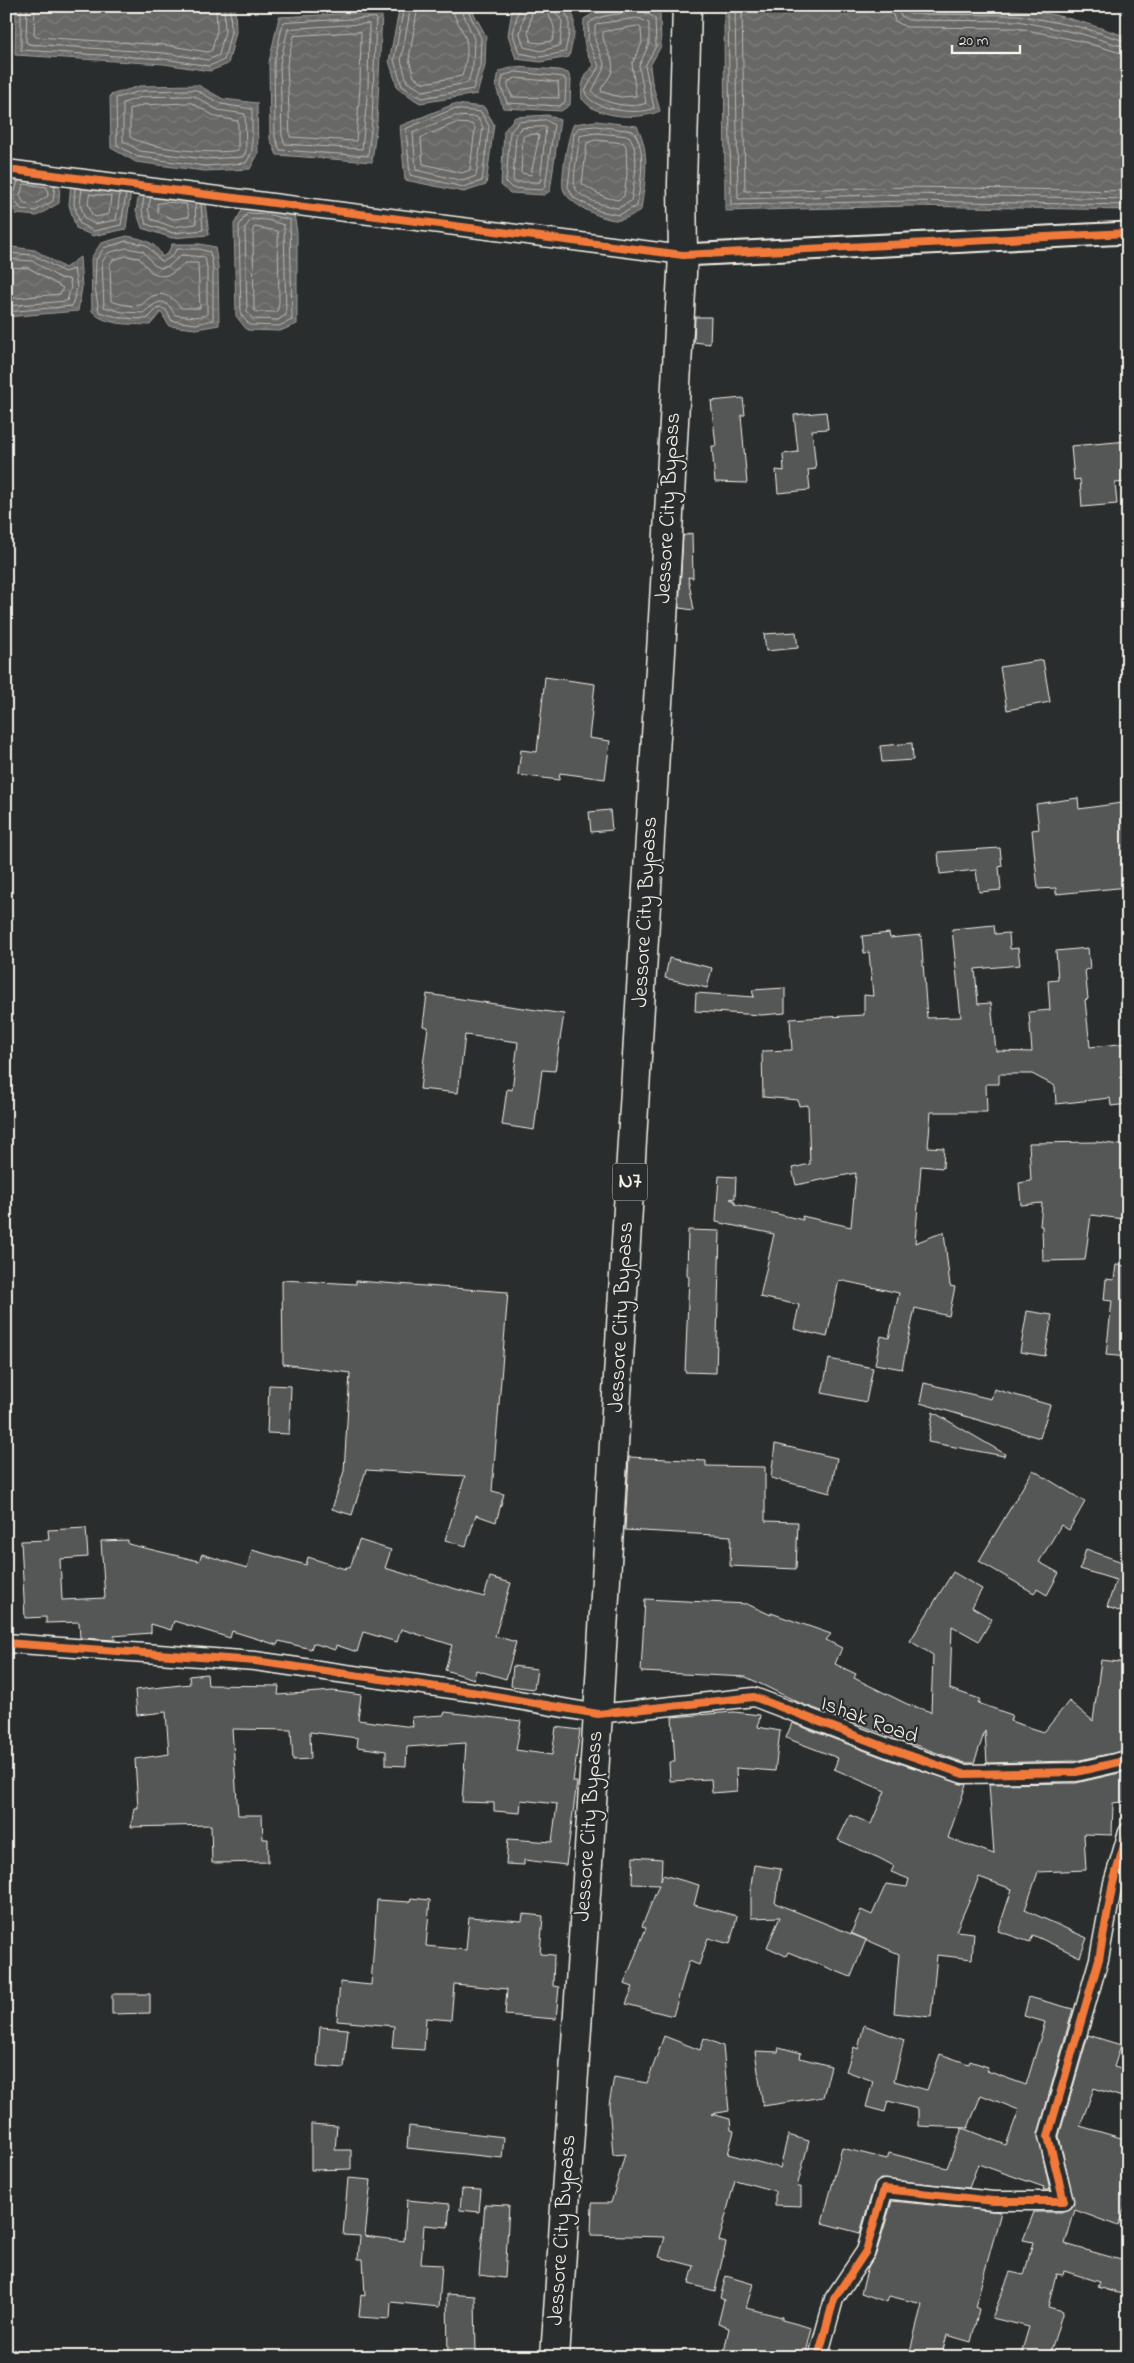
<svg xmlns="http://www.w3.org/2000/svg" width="1134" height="2363" viewBox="0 0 1134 2363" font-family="'Indie Flower',sans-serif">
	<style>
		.water { fill: url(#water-waves); stroke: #9f9f9a }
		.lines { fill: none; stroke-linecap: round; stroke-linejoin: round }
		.shore { stroke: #bcbab4; stroke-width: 1 }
		.building { fill: #555756; stroke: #f4f1e8 }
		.minor-casing { stroke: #f4f1e8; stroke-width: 21 }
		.tertiary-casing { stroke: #f4f1e8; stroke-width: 25 }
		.trunk-casing { stroke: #f4f1e8; stroke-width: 31 }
		.minor { stroke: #2a2d2e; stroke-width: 18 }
		.tertiary { stroke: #2a2d2e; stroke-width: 21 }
		.trunk { stroke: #2a2d2e; stroke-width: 28 }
		.cycleway-casing { stroke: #2a2d2e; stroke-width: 11 }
		.cycleway { stroke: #f17a3a; stroke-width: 8 }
		.labels { text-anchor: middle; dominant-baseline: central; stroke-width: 4.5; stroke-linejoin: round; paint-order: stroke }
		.shield { fill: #2a2d2e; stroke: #b7b6b0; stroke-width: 1 }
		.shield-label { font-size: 21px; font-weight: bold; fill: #f4f1e8 }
		.street-label { font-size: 22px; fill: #f4f1e8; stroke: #2a2d2e }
	</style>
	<defs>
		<pattern id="water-waves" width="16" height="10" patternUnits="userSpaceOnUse" patternTransform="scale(1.25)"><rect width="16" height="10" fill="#676866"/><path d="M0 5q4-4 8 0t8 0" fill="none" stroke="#7d7e7c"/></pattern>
	</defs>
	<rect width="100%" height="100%" fill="#2a2d2e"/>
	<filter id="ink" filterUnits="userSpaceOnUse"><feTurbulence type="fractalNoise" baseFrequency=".02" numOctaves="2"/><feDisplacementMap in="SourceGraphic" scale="10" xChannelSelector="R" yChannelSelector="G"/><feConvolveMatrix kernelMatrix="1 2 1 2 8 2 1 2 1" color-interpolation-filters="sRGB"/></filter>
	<g filter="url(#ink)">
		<g class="water">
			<polygon points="16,6 235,6 236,32 228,64 210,71 164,64 15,55"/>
			<polygon points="400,6 468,6 471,8 486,36 485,66 477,94 420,103 398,89 389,61"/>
			<polygon points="518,6 565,6 574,17 574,35 569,57 541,62 516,59 508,35 512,10"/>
			<path d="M724,6H891C933,12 975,7 1017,10C1052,11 1095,26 1128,37V210L910,206L725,211Z"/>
			<path d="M643,8L660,13L661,46L650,66L652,82L660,111C642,119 613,118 594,109C590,107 585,102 582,99C580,88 584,72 594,66C583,51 583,37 584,19L594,13Z"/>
			<polygon points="382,12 377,121 372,162 277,155 270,139 269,62 279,17"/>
			<polygon points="515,67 559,70 568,73 571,80 570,105 561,111 503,108 496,87 499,71"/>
			<polygon points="198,85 223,99 257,103 258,154 250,169 204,171 136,162 111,148 110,95 140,86"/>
			<polygon points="454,104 484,107 494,124 486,185 464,192 405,180 400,126"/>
			<polygon points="548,115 560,120 550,191 544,195 510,193 501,185 504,131 515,117"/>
			<path d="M596,121L637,126C651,153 645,181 641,210C635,213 627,219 620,220C606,222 565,203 563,188C561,176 568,134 574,124Z"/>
			<polygon points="15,171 60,181 59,203 37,216 16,214 8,199"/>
			<polygon points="71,182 131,190 126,229 93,236 76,228 69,205"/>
			<polygon points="203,186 209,235 172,238 142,228 136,210 140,188"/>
			<polygon points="244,207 294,214 297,232 297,324 280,331 247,330 236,316 234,224"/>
			<path d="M127,236C142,239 156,241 162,257L168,253L172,244H200L215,247L218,267L219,325L196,329L169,326L161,312L150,325C133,324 104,326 92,311L91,258L101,243Z"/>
			<polygon points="12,247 35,250 65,268 80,257 82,288 78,311 6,317 6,248"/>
		</g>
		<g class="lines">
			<g class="shore">
				<polyline points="21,6 21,50 164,59 209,66 224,60 231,32 230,6"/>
				<polyline points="27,6 26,42 28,44 165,53 208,60 219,55 225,31 224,6"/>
				<polyline points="35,6 34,35 36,37 165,45 208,52 212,50 217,30 216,6"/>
				<polyline points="404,6 394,60 402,86 422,98 473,89 480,66 481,38 466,6"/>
				<polyline points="411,6 401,60 407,82 423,91 468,83 473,65 474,39 460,6"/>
				<path d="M418,6L409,59L414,77L424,83L462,76C465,66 469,51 466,40C463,28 453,19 452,6"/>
				<polyline points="519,6 513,34 519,53 541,57 565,52 569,34 569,19 561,6"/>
				<polyline points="526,6 520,34 524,47 541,51 560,46 562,21 556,13 555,6"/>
				<path d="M533,6L528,33L531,42L541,43L552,41C559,24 548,21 547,6"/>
				<polyline points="728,6 731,205 910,201 1128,205"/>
				<polyline points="735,6 738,199 910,194 1128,199"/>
				<polyline points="742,6 745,191 910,187 1128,191"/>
				<polyline points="890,6 895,21 906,27 1017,28 1080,41 1128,55"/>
				<polyline points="897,6 900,15 908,20 1018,21 1082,34 1128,48"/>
				<polyline points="904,6 905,12 910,14 1018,15 1084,28 1128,42"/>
				<path d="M640,10L655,18L656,46L645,66L654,108C640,116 588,110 585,91L599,66L588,41L589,23C602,12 625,16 640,10Z"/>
				<polygon points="376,18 372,121 368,156 280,150 275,137 274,63 283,23"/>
				<path d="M638,18L649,23V44L639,66L646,103C633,109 600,104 592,91L605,66L595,40V26L598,24Z"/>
				<polygon points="369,24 368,88 362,149 285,144 282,136 280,63 288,29"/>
				<path d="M639,26L641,29L642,43L632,64L636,96L620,97L602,92L601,89C604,83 610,78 612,71C616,57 601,46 603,32Z"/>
				<polygon points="361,32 360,87 356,141 290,137 287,64 294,36"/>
				<polygon points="516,72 564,77 566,82 565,102 559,106 507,103 501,86 503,76"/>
				<polygon points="516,78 558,82 559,98 512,97 508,86 508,82"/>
				<polygon points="196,90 221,104 252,109 252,152 246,163 205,166 138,157 117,145 116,98 141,91"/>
				<polygon points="194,96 218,110 245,114 246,151 243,157 205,159 140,151 123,141 123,103 142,97"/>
				<path d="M192,103L216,117L238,121V150C216,155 148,149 130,137V109L143,105Z"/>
				<polygon points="454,109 481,112 489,126 482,181 463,187 410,175 406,129"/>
				<polygon points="455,116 477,117 483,127 476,176 463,181 416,170 413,133"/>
				<polygon points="546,120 554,125 545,187 542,190 512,188 506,182 510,132 519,122"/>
				<polygon points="456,123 472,124 475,128 470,170 462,173 423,164 421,138"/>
				<path d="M596,126L633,131C648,150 640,183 637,206L619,215L599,211L574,198L568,187L574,134L578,128Z"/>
				<polygon points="546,127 540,182 514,182 513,179 516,134 522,128"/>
				<path d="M596,133L629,136C641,152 634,183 631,201L619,208C608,207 578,199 575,187C572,179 579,145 580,136Z"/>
				<polygon points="526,135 537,134 539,136 531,175 521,173 523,137"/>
				<polygon points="596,140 624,143 626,146 627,174 624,196 618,200 604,197 582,184 587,143"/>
				<polyline points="18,181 13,198 21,209 36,211 53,201 55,185"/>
				<polygon points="24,184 47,187 48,196 35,204 24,203 20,196"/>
				<polyline points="75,188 74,204 80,224 94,231 121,225 126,194"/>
				<polyline points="82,189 80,204 85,219 95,224 116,220 120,194"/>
				<polygon points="90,194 111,196 109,214 96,217 92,215 88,203"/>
				<polyline points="144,197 142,210 146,224 173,233 203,230 201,204"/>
				<polyline points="151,197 148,209 151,219 173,227 196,224 195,203"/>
				<polygon points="166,202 186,204 189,217 174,219 158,213 157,204"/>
				<polygon points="248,213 267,214 290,220 292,320 279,326 250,325 241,315 239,226"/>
				<polygon points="252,219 267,220 284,225 286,315 278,320 253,319 247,312 245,228"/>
				<polygon points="255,227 278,231 279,303 277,312 257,312 254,310 253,230"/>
				<polygon points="127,241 146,245 162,262 171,257 177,249 199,249 210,252 213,267 213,320 196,324 172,321 166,310 162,308 157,309 147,319 121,318 99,312 95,287 96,260 104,248"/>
				<path d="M127,248L143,251L154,265L161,268L169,266L181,255L205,257L207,268V315L196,317L175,315C164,296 159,300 143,313L122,312L104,307L102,262L108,253Z"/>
				<polyline points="6,253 34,255 64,272 74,269 77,287 72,306 6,312"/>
				<path d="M127,256L139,258L151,272L162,276L171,274L185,263H198L200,308H181C173,297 161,289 148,299C145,301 143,305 139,305C130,307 120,304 111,301L110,264L113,260Z"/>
				<polyline points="6,259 32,261 60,278 69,279 71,287 67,301 6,306"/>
				<polyline points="6,267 29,268 63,288 60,294 6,299"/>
			</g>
		</g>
		<g class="building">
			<polygon points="695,317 711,317 710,344 694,342"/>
			<polygon points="743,398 745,415 741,415 747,483 715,482 712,446 716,446 711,401"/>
			<polygon points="826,412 828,429 812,430 816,469 808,470 810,490 778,493 776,470 784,471 783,454 798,452 794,415"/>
			<polygon points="1128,441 1128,482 1115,483 1117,504 1082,507 1080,479 1074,480 1071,446"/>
			<polygon points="692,533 693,578 688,577 694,610 679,608 683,536"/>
			<polygon points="796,632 798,648 766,651 764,634"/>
			<polygon points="1043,660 1050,702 1007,710 1000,667"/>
			<polygon points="545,677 595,684 589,738 610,741 605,779 560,773 559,780 518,775 521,750 537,752"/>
			<polygon points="912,743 913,760 882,762 880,746"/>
			<polygon points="1078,798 1079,809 1128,802 1128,887 1056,894 1056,888 1038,889 1032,830 1039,829 1036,804"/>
			<polygon points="610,810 612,830 591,832 589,812"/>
			<polygon points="1000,848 1002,866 999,867 1001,890 979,892 976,870 940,874 938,852"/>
			<polygon points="994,925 995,934 1009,933 1010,949 1018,948 1020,965 975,969 978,1004 991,1003 996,1051 1032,1052 1029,1012 1050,1010 1048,981 1058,980 1056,951 1088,948 1090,969 1085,970 1088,999 1085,1000 1090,1047 1128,1043 1128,1104 1111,1106 1110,1098 1056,1104 1055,1086 1032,1074 999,1074 999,1084 986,1084 987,1112 931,1112 928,1147 944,1148 943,1168 921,1166 915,1243 944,1232 950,1286 955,1287 949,1316 915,1308 902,1369 875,1364 881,1336 889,1338 899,1293 839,1280 827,1337 794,1329 799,1305 760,1297 774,1234 716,1222 719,1176 736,1177 735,1198 730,1199 735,1201 735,1204 803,1220 802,1216 851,1227 856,1173 796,1185 792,1168 810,1164 808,1105 799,1106 798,1100 763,1097 762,1051 792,1050 790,1019 864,1015 864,995 873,996 869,952 864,953 862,936 889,933 890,938 921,935 927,1018 961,1017 952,929"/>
			<polygon points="669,958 712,968 707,988 665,978"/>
			<polygon points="785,988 785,1013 762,1015 695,1011 696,993 754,997 752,990"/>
			<polygon points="427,994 564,1014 555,1071 542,1070 534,1130 502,1125 507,1089 512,1090 518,1042 465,1035 458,1093 420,1089 428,1027 423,1026"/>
			<polygon points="1097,1142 1128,1146 1128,1183 1124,1219 1091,1215 1085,1260 1043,1261 1042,1226 1040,1226 1042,1203 1021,1205 1019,1183 1031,1181 1029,1143"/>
			<polygon points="688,1230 720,1231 716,1373 685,1372 689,1277 687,1276"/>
			<polygon points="1116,1265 1128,1266 1128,1357 1106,1355 1112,1301 1104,1300 1106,1279 1114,1280"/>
			<polygon points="282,1280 356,1284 356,1281 508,1292 492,1491 504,1494 496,1522 476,1515 466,1546 445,1540 465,1476 366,1470 352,1515 332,1509 344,1471 350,1373 283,1364"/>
			<polygon points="1027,1311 1052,1315 1045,1356 1020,1352"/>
			<polygon points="829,1359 873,1368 866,1402 822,1393"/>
			<polygon points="924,1383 991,1399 994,1389 1050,1405 1040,1438 920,1403"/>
			<polygon points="269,1385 291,1386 289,1434 267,1433"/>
			<polygon points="933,1412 1005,1454 1004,1456 928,1442"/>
			<polygon points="775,1444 837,1458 830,1493 771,1478"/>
			<polygon points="629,1457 706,1461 706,1466 765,1467 765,1521 798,1522 796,1569 730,1566 731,1536 625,1530"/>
			<polygon points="1033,1470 1085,1502 1069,1530 1061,1525 1039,1562 1059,1573 1047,1595 1037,1589 1034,1593 979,1561"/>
			<polygon points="86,1528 88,1557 60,1559 62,1600 105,1598 101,1541 128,1540 128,1544 199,1561 202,1554 247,1568 252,1550 306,1565 308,1557 345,1569 346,1567 350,1568 359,1540 391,1550 385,1568 442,1585 484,1597 490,1577 511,1583 495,1636 516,1642 506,1679 476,1670 474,1679 445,1670 452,1645 401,1629 397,1642 363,1632 357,1652 336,1645 335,1650 313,1643 311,1649 279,1641 277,1645 232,1631 230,1638 174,1621 171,1630 151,1624 151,1633 114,1636 115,1640 80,1638 79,1622 46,1623 46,1617 25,1618 21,1541 49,1540 48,1530"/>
			<polygon points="1086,1549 1122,1562 1125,1554 1128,1554 1128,1614 1107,1607 1116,1580 1080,1569"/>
			<polygon points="953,1572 982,1589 972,1607 992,1619 979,1641 952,1626 950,1689 980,1699 978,1703 1012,1715 1010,1721 1044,1732 1069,1701 1093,1721 1101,1660 1128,1663 1128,1750 1075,1761 987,1763 985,1731 974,1763 965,1763 802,1704 746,1677 641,1672 645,1599 747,1604 771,1615 771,1613 831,1634 826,1640 842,1648 835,1664 856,1674 854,1678 907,1704 931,1712 933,1655 910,1641"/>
			<polygon points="513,1666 537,1669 534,1689 511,1686"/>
			<polygon points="207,1674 208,1685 279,1686 278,1695 333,1691 361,1695 358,1720 413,1727 412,1717 444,1715 445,1712 521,1721 516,1750 552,1755 556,1727 580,1730 573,1782 577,1782 566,1865 524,1860 524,1865 506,1864 508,1839 552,1842 557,1804 521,1800 520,1813 494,1811 494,1803 462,1802 466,1743 407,1747 406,1766 386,1765 386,1751 357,1747 358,1738 310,1732 311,1759 293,1760 291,1730 232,1729 238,1815 262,1815 263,1839 268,1839 268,1862 212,1863 211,1825 131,1827 134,1808 138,1808 135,1759 169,1754 166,1712 137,1715 135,1690 190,1684 189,1676"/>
			<polygon points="734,1712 760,1715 758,1727 780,1731 775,1771 736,1768 737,1791 712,1793 711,1779 670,1781 669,1762 675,1762 672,1717"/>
			<polygon points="792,1723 884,1758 966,1785 948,1838 994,1854 989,1784 1076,1783 1128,1771 1128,1801 1113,1803 1112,1835 1084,1834 1086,1870 1038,1872 1025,1910 1087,1938 1080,1957 1033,1935 1030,1942 998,1931 1012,1889 979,1877 956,1931 974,1933 972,1959 937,1955 931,2017 894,2013 899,1954 851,1933 861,1910 872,1915 886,1884 907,1887 909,1879 891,1872 894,1866 879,1858 838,1840 850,1815 871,1824 885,1791 834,1769 838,1758 786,1738"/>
			<polygon points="633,1857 662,1859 661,1881 663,1875 699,1885 694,1905 737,1916 730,1944 708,1938 699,1965 689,1961 673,2016 626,2004 633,1987 624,1984 646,1928 642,1926 659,1885 632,1884"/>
			<polygon points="754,1865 781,1869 775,1903 866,1940 851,1977 788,1952 786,1956 767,1947 780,1917 751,1918 751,1885"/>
			<polygon points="411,1898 430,1900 426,1946 466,1950 469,1917 522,1921 523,1914 543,1916 540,1954 554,1955 553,1986 559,1987 556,2019 505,2015 507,1989 454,1984 451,2020 426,2018 424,2050 392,2048 394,2026 337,2021 340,1982 371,1985 377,1900 410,1902"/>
			<polygon points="112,1994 150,1994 150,2013 112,2014"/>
			<polygon points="1029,1997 1073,2009 1038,2134 1050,2190 1043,2190 1044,2187 978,2164 969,2188 880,2179 874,2186 860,2233 822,2223 842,2148 887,2159 889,2153 947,2168 962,2128 1006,2145 1019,2110 981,2095 968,2128 918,2126 918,2109 888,2101 885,2112 866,2107 873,2081 846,2071 854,2047 858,2049 864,2025 904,2040 894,2081 927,2090 940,2054 969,2064 970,2061 988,2067 987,2071 1026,2085 1045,2022 1024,2016"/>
			<polygon points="320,2027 348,2029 344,2068 317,2066"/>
			<polygon points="1088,2035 1121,2045 1114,2067 1128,2071 1128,2099 1094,2088 1080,2126 1128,2140 1128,2199 1118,2226 1075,2210 1065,2244 1128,2262 1128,2296 1098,2287 1100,2282 1064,2271 1063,2275 1056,2274 1048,2307 1063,2311 1049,2357 1020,2357 1029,2327 992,2318 1010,2272 1024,2275 1033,2242 1023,2240 1034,2212 1065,2212 1070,2209 1074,2204 1059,2136"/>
			<polygon points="664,2036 700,2050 704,2038 723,2046 729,2111 711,2114 730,2119 731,2130 734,2131 728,2154 780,2168 788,2135 809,2141 797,2187 801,2187 801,2206 775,2205 775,2191 735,2180 719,2241 726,2243 715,2291 689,2284 694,2266 659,2257 665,2237 591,2235 592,2203 611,2203 625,2154 613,2155 609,2104 614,2077 647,2083"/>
			<polygon points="779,2047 801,2053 800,2058 831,2066 823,2097 763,2106 755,2051 778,2052"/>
			<polygon points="311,2124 337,2126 335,2150 351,2150 351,2169 311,2170"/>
			<polygon points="409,2126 504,2137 502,2158 407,2148"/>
			<polygon points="348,2178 371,2180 365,2236 404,2241 407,2200 450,2204 448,2227 424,2225 421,2264 442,2265 439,2307 391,2302 390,2319 359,2317 361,2295 365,2296 363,2259 358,2259 360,2236 343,2235"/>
			<polygon points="462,2189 481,2190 479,2212 460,2210"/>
			<polygon points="892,2201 1001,2212 975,2307 979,2309 971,2342 947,2335 941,2357 932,2357 910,2351 922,2304 889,2296 887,2302 861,2293 868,2267 876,2254"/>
			<polygon points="485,2204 509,2205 505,2278 479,2275"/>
			<polygon points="726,2276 753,2284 746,2308 782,2317 782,2320 812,2328 805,2357 723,2357 729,2328 718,2324 724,2300 720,2298"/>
			<polygon points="447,2294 475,2296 476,2354 448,2355"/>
		</g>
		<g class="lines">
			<defs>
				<g id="minor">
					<polyline points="6,169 683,255"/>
					<polyline points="6,1643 255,1661 472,1692 598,1714 754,1697 888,1748 963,1774 1076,1772 1128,1760"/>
					<polyline points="818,2357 834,2299 866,2251 884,2189 993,2201 1064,2201 1048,2136 1099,1959 1113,1883 1128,1832"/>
				</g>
				<polyline id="tertiary" points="683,255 1128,233"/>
				<polyline id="trunk" points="555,2357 598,1714 667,551 683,255 682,184 687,6"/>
			</defs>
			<use href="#minor" class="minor-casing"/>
			<use href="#tertiary" class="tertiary-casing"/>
			<use href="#trunk" class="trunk-casing"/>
			<use href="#minor" class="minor"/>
			<use href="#tertiary" class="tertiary"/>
			<use href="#trunk" class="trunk"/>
			<defs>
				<g id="cycleway">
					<polyline points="6,169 683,255 1128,233"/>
					<polyline points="6,1643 255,1661 472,1692 598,1714 754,1697 888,1748 963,1774 1076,1772 1128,1760"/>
					<polyline points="818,2357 834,2299 866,2251 884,2189 993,2201 1064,2201 1048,2136 1099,1959 1113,1883 1128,1832"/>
				</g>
			</defs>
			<use href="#cycleway" class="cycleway-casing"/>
			<use href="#cycleway" class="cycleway"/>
		</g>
	</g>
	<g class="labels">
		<rect class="shield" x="612.5" y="1163.5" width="35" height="37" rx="4"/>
		<g class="shield-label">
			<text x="630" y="1182">N7</text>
		</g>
		<g class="street-label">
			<text transform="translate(669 508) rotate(-87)">Jessore City Bypass</text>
			<text transform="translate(646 912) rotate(-87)">Jessore City Bypass</text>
			<text transform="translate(622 1317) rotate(-87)">Jessore City Bypass</text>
			<text transform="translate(869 1721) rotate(20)">Ishak Road</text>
			<text transform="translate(590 1826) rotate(-86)">Jessore City Bypass</text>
			<text transform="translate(563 2230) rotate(-86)">Jessore City Bypass</text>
		</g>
	</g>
	<rect width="1134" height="2363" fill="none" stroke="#2a2d2e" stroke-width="25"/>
	<rect x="12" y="12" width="1109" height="2338" fill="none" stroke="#f4f1e8" stroke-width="2" filter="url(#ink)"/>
	<path d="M952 45v8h68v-8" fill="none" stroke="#f4f1e8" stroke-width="2.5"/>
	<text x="959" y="45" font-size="15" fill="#f4f1e8" stroke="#2a2d2e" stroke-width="4" paint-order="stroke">20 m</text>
</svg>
